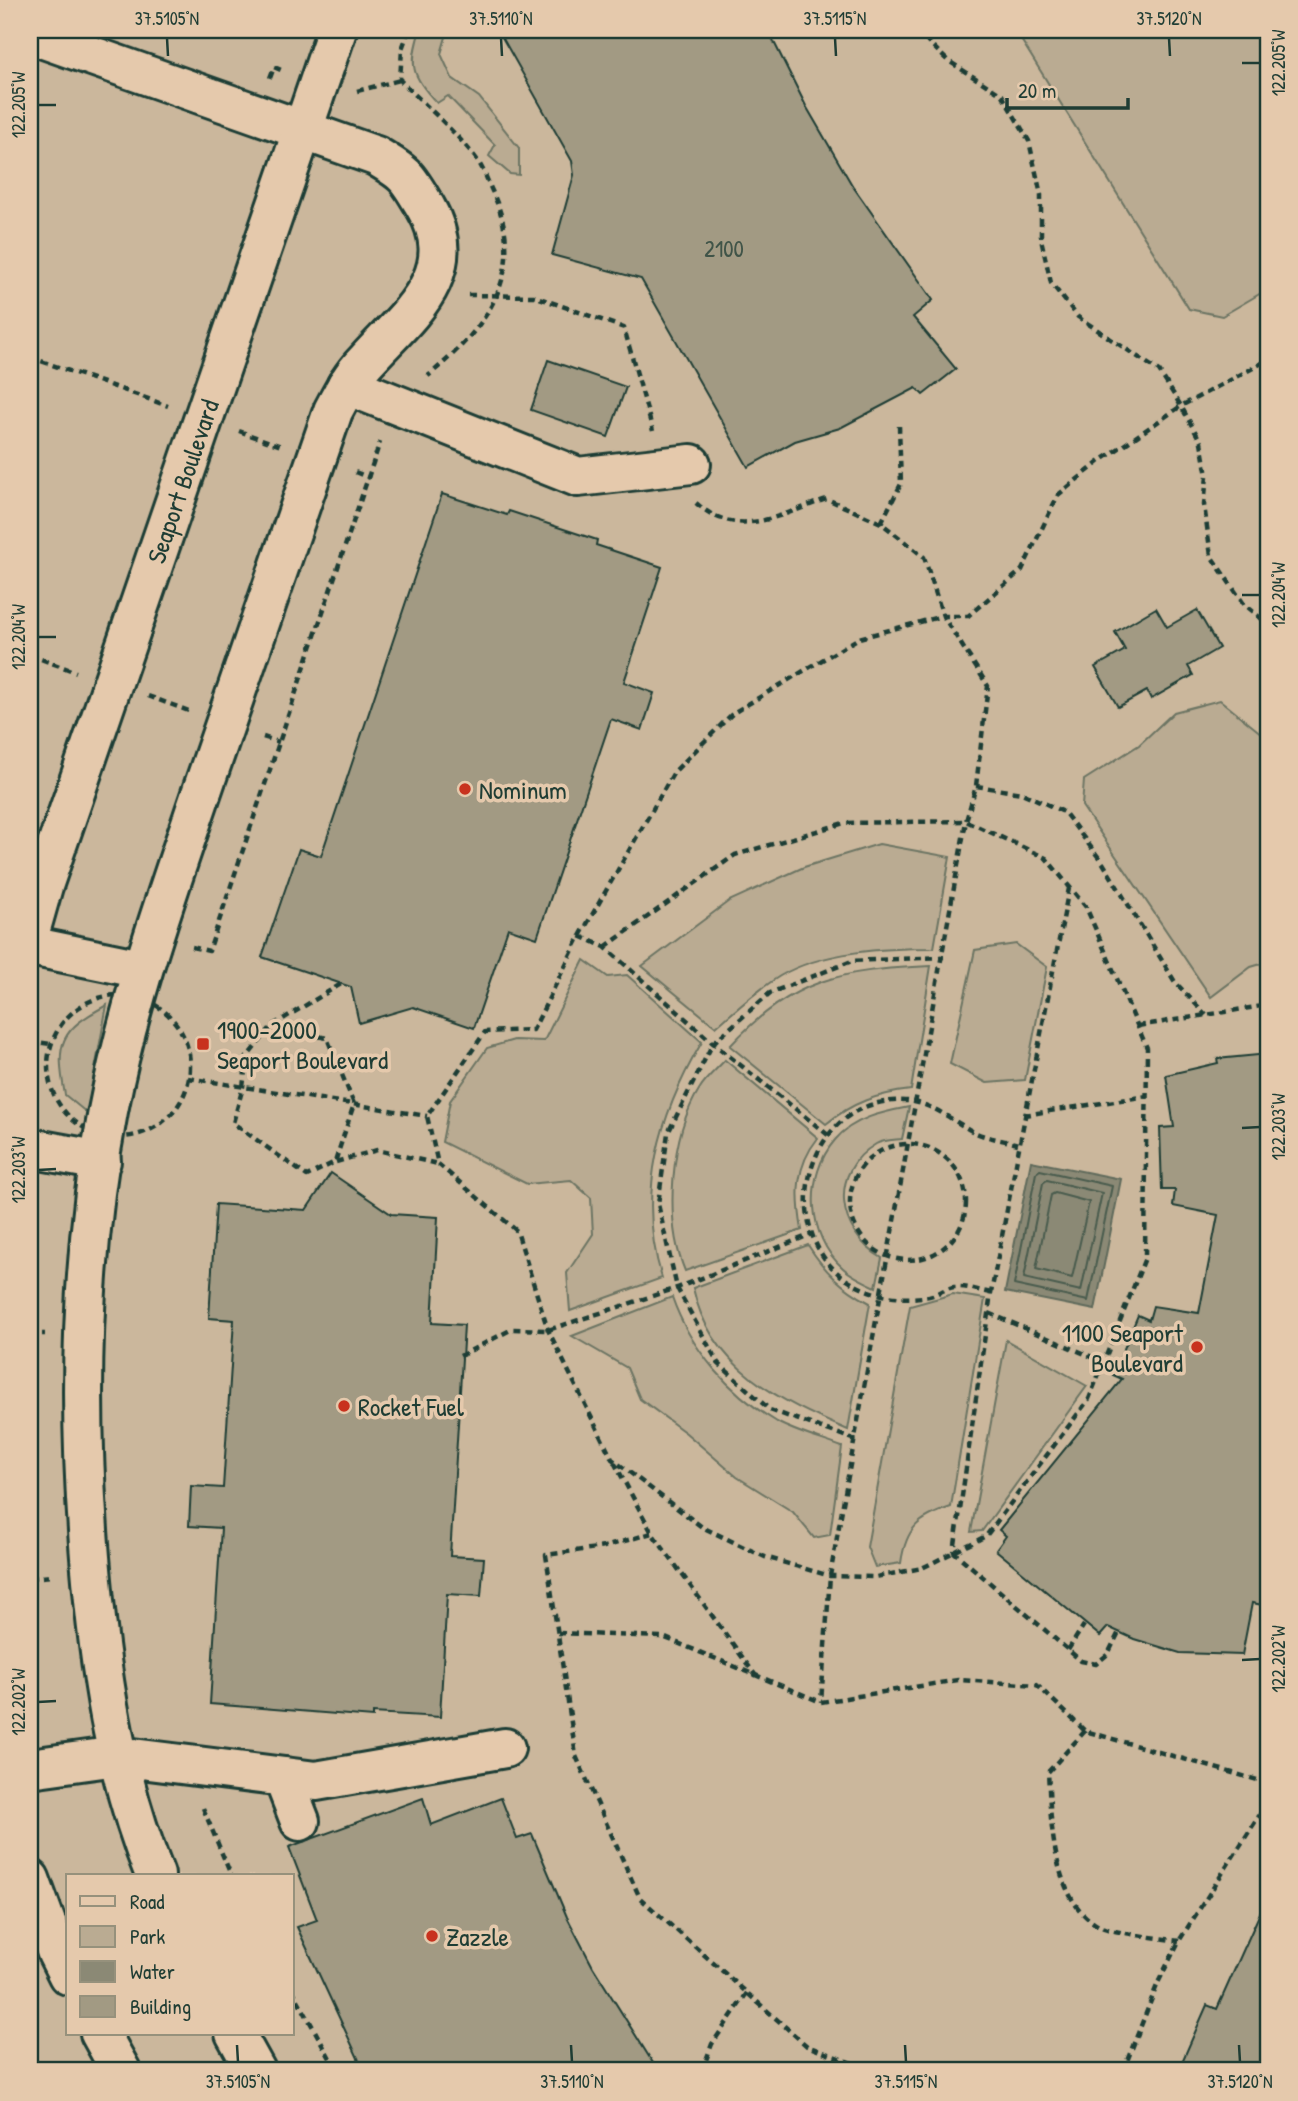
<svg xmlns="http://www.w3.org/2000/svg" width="1298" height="2101" viewBox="0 0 1298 2101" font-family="'Patrick Hand',sans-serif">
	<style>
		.built { fill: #cbb79c; fill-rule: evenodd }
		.green { fill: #baab92; stroke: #6c7463; stroke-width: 2 }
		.water { fill: #8b8975; stroke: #606b5b; stroke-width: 2 }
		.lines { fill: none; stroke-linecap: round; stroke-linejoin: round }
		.shore { stroke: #4a5b4e; stroke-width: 2 }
		.building { fill: #a29a83; stroke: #1f3d34; stroke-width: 2 }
		.minor-casing { stroke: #1f3d34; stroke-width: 44 }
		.major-casing { stroke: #1f3d34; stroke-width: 44 }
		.path { stroke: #1f3d34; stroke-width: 4.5; stroke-dasharray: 7 5; stroke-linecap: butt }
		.minor { stroke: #e5c9ac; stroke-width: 38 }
		.major { stroke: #e5c9ac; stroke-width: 38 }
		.ticks { fill: none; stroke: #1f3d34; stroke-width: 2.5 }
		.poi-dot { fill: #c8321e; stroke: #e5c9ac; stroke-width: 2.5 }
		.labels { text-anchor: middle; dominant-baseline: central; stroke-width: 7; stroke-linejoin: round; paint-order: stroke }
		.number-label { font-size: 23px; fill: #405448 }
		.street-label { font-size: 26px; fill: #1f3d34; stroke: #e5c9ac }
		.poi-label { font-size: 26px; fill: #1f3d34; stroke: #e5c9ac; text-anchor: start }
		.neatline { fill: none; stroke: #1f3d34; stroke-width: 2.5 }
		.ticks-label { font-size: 18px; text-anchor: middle; fill: #1f3d34 }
	</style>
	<rect width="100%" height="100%" fill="#ddc3a7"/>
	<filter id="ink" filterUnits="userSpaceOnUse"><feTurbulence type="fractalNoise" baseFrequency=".0143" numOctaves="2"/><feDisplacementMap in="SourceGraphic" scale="14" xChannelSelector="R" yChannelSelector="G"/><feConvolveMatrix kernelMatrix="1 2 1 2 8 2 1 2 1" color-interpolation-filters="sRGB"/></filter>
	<g filter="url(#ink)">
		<path class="built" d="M30,30H1268V2071H30ZM68,1875H292V2033H68Z"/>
		<g class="green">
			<path d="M420,30H448L441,54L452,78L479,97L519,148V175L510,174L489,156L495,145L448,96L437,103C411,76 409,65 420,30Z"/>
			<polygon points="1015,30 1268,30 1268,289 1222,316 1189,309"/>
			<polygon points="1220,700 1262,734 1268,750 1268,962 1251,967 1211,997 1082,806 1084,780 1139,745 1174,712"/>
			<path d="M879,844L950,857L934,948C887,948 822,951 780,976C757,990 737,1009 716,1027L642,966L729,901L804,867Z"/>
			<polygon points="1016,944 1047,967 1025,1080 987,1083 950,1064 975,950"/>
			<path d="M584,960L608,977L627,975L702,1042C659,1115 636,1194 662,1278L570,1311L567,1273L593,1234L591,1198L571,1180L527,1184L442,1142L450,1101L487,1048L514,1040L544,1041Z"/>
			<path d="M931,966L911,1090C877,1094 853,1102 826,1124L730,1046C793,978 842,970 931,966Z"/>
			<path d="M107,1005L87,1112V1113L65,1095C55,1042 60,1030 107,1005Z"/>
			<path d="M725,1060L818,1138C795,1167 796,1195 802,1230L685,1271C664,1221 670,1135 700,1088C706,1078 717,1069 725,1060Z"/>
			<path d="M909,1107L902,1139C894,1140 883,1140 876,1144C828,1172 837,1232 882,1258L876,1287C865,1282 852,1276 843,1268C807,1236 804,1176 835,1140C853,1118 883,1112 909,1107Z"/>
			<path d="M808,1245C825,1272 842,1288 870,1303L848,1430C779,1401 710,1367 693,1288Z"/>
			<path d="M953,1294L985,1299L951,1507C919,1518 906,1527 901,1563L875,1567L867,1547L910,1306Z"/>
			<path d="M672,1297C690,1349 730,1394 777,1422C797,1433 821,1439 842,1447L830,1535L814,1538L793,1512L737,1477L686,1433L640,1399L627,1368L572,1336Z"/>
			<polygon points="1006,1340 1087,1386 982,1531 971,1532"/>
		</g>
		<polygon class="water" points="1031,1161 1121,1179 1095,1310 1005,1292"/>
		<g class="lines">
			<g class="shore">
				<polygon points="1040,1170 1112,1186 1088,1301 1014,1285 1036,1173"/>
				<polygon points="1047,1180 1102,1193 1081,1291 1024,1278 1043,1183"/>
				<polygon points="1055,1193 1089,1202 1072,1278 1036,1269 1051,1195"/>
			</g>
		</g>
		<g class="building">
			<polygon points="498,30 768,30 806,106 852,185 933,300 913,317 956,369 923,395 916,388 840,428 795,441 748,467 641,279 552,255 574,175 572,161"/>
			<polygon points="548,360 626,387 608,437 531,410"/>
			<polygon points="442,494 507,515 509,511 597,540 596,545 662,567 624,682 654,693 642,730 611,719 537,938 508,928 474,1028 413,1007 359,1023 351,987 262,957 299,849 321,856"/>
			<polygon points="1156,608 1167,627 1197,610 1219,648 1188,666 1193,675 1151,699 1147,691 1118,707 1095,667 1125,650 1115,632"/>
			<polygon points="1268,1054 1268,1606 1252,1603 1242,1655 1180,1653 1134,1639 1108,1627 1100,1636 996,1550 1006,1536 999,1530 1122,1379 1113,1375 1138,1315 1149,1320 1153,1306 1199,1313 1218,1215 1173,1206 1175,1190 1162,1190 1160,1128 1174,1127 1166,1075 1218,1063 1217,1059"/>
			<polygon points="331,1173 391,1214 438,1217 432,1323 464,1325 450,1556 484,1558 481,1596 447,1594 440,1717 373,1713 373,1717 210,1704 221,1528 189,1526 191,1486 223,1488 234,1320 209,1318 216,1204 306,1210"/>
			<polygon points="423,1798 431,1825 501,1798 517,1839 532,1834 567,1917 593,1967 658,2071 364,2071 297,1927 317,1920 289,1847"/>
			<polygon points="1268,1895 1268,2071 1178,2071 1207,2005 1217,2009"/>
		</g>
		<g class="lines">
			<defs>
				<g id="minor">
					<path d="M30,34L376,156C408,175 407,176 426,208C465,275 404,318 365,362C351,376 342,394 333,411C289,538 245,665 202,791C166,897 129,1001 108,1111C80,1257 78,1410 90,1557C99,1666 114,1774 155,1875"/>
					<polyline points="347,385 578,477 691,464"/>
					<polyline points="30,946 142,969"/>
					<polyline points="30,1148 101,1161"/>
					<polyline points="30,1768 117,1756 316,1781 505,1748"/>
					<polyline points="283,1777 300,1821"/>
					<polyline points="235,2033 256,2071"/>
				</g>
				<g id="major">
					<path id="s1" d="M30,932L43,886L337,30"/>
					<polyline points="30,1879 57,1953 68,1975"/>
					<polyline points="100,2033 121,2071"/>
				</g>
			</defs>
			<use href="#minor" class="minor-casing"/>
			<use href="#major" class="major-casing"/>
			<g class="path">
				<path d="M409,30L402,49L400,80C425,105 453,129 475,157C483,167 487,180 492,191C529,271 489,326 428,376"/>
				<polyline points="916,30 947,60 1002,95 1029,141 1041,195 1041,239 1051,283 1078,317 1159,371 1181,406 1201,442 1207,476 1204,505 1211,556 1244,604 1268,624"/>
				<polyline points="270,78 274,67 281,70"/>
				<polyline points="357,91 400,80"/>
				<polyline points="468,295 534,296 624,328 653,431"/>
				<polyline points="30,357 168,406"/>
				<polyline points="239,431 281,446"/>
				<polyline points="355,472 370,478"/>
				<path d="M696,503C738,541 781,514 827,499L881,523L924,557L943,616L988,686L976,786L966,821L830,1576L821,1702"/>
				<polyline points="881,523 901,484 899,426"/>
				<polyline points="30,655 76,672"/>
				<polyline points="148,696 189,711"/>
				<polyline points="263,737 279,742"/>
				<polyline points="976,786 1022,793 1064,812 1103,863 1175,982 1206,1015"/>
				<polyline points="1069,888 991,1293 954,1552 1081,1661 1096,1664 1108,1654 1119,1632"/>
				<polyline points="580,936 674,772 733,713 859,638 943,616 968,616 1022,570 1058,495 1099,462 1181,406 1268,360"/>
				<polyline points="192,947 209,951 380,442"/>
				<polyline points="605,947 735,855 844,823 966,821 1046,858 1086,907 1147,1048 1145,1258 1089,1399 986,1536 922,1568 876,1577 830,1576 765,1557 702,1527 612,1459 548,1330 517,1231 438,1164 427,1116 485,1032 533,1030 580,936 605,947 713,1043 828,1135"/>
				<circle cx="119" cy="1066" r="71"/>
				<polyline points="273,1025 341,984"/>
				<polygon points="272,1026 327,1038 354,1104 335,1162 307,1176 233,1123 243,1087 247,1057"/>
				<polyline points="1138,1026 1268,1005"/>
				<polyline points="30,1041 51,1044"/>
				<polyline points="188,1078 427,1116"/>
				<polyline points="1024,1115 1147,1096"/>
				<circle cx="908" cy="1202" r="58"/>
				<polyline points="336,1162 377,1150 438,1164"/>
				<path d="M991,1293C980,1291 966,1286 954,1287C946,1288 938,1294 929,1296C902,1301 871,1296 847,1280C780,1236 801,1120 878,1103C922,1094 938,1112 972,1131C985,1138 1004,1140 1018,1144"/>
				<polyline points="989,1313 1104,1362"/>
				<polyline points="30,1334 45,1334"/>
				<polyline points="460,1356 512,1329 548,1330 677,1288 812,1234"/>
				<polyline points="856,1440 770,1410 718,1363 677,1288 658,1204 668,1133 713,1043 770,993 852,961 944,957"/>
				<polyline points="614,1462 652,1533 756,1676"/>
				<polyline points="652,1533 604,1547 546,1555 576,1756 640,1898 807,2046 873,2071"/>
				<polyline points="30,1578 52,1576"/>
				<polyline points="558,1633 663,1637 821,1702 958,1680 1037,1685 1085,1731 1268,1783"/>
				<polyline points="1068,1650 1084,1625"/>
				<path d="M1085,1731L1048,1772C1051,1819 1051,1900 1099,1926C1113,1933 1160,1938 1179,1941"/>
				<polyline points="203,1808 231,1875"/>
				<polyline points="292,1989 337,2071"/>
				<polyline points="702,2071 712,2044 747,1993"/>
				<polyline points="1123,2071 1158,1983 1179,1941 1268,1802"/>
			</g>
			<use href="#minor" class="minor"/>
			<use href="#major" class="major"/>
		</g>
	</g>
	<path class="ticks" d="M167,38L168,56M501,38L502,56M835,38L836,56M1169,38L1170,56M1242,63H1260M38,105H56M1242,595H1260M38,637H56M1242,1128L1260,1127M38,1170L56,1169M1242,1660L1260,1659M38,1702L56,1701M237,2045L238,2062M571,2045L572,2062M905,2045L906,2062M1239,2045L1240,2062"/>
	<g class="poi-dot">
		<circle cx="465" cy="789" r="7"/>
		<rect x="196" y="1037" width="14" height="14" rx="3.5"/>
		<circle cx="1197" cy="1347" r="7"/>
		<circle cx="344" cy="1406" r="7"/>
		<circle cx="432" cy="1936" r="7"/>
	</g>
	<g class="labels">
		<g class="number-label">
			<text x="724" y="248">2100</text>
		</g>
		<g class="street-label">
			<text stroke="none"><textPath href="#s1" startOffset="476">Seaport Boulevard</textPath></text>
		</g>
		<g class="poi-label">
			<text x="479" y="789">Nominum</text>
			<text x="217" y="1029">1900-2000<tspan x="217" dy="30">Seaport Boulevard</tspan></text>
			<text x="1183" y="1332" text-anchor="end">1100 Seaport<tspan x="1183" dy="30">Boulevard</tspan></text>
			<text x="358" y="1406">Rocket Fuel</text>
			<text x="446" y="1936">Zazzle</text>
		</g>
	</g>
	<rect width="1298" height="2101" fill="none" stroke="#e5c9ac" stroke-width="77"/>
	<rect x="66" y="1874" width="228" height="161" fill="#e5c9ac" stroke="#96917c" stroke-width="2"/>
	<rect x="80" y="1896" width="35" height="10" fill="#e5c9ac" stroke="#96917c" stroke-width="2"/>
	<text x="130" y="1909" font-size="21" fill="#1f3d34">Road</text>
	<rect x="80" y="1926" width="35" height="21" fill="#baab92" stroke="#96917c" stroke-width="2"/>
	<text x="130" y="1944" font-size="21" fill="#1f3d34">Park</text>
	<rect x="80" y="1961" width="35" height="21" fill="#8b8975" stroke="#96917c" stroke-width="2"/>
	<text x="130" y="1979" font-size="21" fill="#1f3d34">Water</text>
	<rect x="80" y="1996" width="35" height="21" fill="#a29a83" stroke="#96917c" stroke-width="2"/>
	<text x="130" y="2014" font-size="21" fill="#1f3d34">Building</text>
	<path d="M1007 98v10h121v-10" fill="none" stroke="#1f3d34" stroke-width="3.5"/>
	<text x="1018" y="98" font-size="21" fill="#1f3d34" stroke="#e5c9ac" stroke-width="5" paint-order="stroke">20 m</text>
	<rect x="38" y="38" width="1222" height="2024" class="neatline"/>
	<g class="ticks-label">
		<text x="167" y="25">37.5105°N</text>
		<text x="501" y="25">37.5110°N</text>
		<text x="835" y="25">37.5115°N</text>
		<text x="1169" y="25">37.5120°N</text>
		<text transform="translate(1279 63) rotate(-90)" y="6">122.205°W</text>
		<text transform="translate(19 105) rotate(-90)" y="6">122.205°W</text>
		<text transform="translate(1279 595) rotate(-90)" y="6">122.204°W</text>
		<text transform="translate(19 637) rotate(-90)" y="6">122.204°W</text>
		<text transform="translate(1279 1127) rotate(-90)" y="6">122.203°W</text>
		<text transform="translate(19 1170) rotate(-90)" y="6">122.203°W</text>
		<text transform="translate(1279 1659) rotate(-90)" y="6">122.202°W</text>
		<text transform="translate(19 1702) rotate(-90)" y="6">122.202°W</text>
		<text x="238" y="2088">37.5105°N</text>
		<text x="572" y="2088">37.5110°N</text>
		<text x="906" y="2088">37.5115°N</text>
		<text x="1240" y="2088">37.5120°N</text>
	</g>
</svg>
